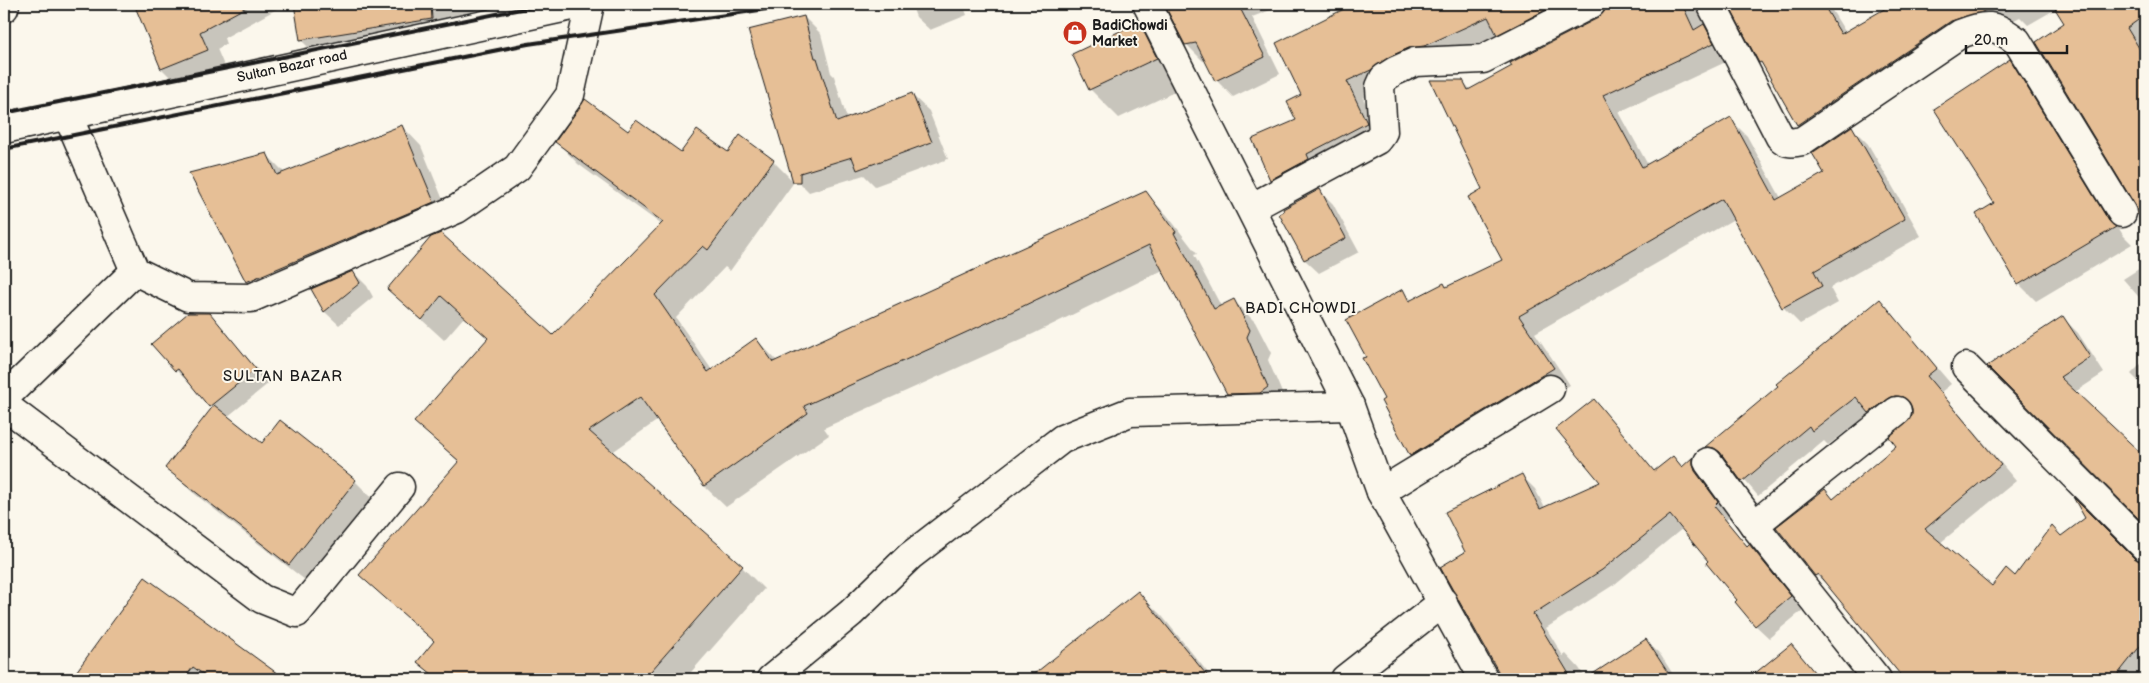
<svg xmlns="http://www.w3.org/2000/svg" width="2149" height="683" viewBox="0 0 2149 683" font-family="'Balsamiq Sans',sans-serif">
	<style>
		.shadow { fill: #0003 }
		.building { fill: #e6bf96; stroke: #1c1c1c }
		.lines { fill: none; stroke-linecap: round; stroke-linejoin: round }
		.minor-casing { stroke: #1c1c1c; stroke-width: 31 }
		.tertiary-casing { stroke: #1c1c1c; stroke-width: 31 }
		.secondary-casing { stroke: #1c1c1c; stroke-width: 31 }
		.minor { stroke: #fbf7ec; stroke-width: 28 }
		.tertiary { stroke: #fbf7ec; stroke-width: 28 }
		.secondary { stroke: #fbf7ec; stroke-width: 28 }
		.rail { stroke: #1c1c1c; stroke-width: 4 }
		.labels { text-anchor: middle; dominant-baseline: central; stroke-width: 4; stroke-linejoin: round; paint-order: stroke }
		.poi-label { font-size: 14px; font-weight: bold; fill: #1c1c1c; stroke: #fbf7ec; text-anchor: start }
		.street-label { font-size: 14px; fill: #1c1c1c; stroke: #fbf7ec }
		.neighbourhood-label { font-size: 15px; letter-spacing: 1px; fill: #1c1c1c; stroke: #fbf7ec }
	</style>
	<rect width="100%" height="100%" fill="#fbf7ec"/>
	<filter id="ink" filterUnits="userSpaceOnUse"><feTurbulence type="fractalNoise" baseFrequency=".02" numOctaves="2"/><feDisplacementMap in="SourceGraphic" scale="10" xChannelSelector="R" yChannelSelector="G"/><feConvolveMatrix kernelMatrix="1 2 1 2 8 2 1 2 1" color-interpolation-filters="sRGB"/></filter>
	<g filter="url(#ink)">
		<g class="shadow">
			<polygon points="135,4 286,4 224,38 226,44 217,49 225,68 179,86 162,69"/>
			<polygon points="295,4 488,4 405,44 319,58 301,40"/>
			<polygon points="911,4 963,4 967,15 930,30 916,17"/>
			<polygon points="1166,4 1287,4 1252,17 1280,74 1233,97 1216,80 1206,60 1203,61 1186,44"/>
			<polygon points="1357,4 1828,4 1846,33 1889,7 1888,4 2145,4 2145,221 2138,214 2137,204 2065,23 2056,9 2028,25 2020,17 1999,28 1968,37 1815,141 1798,125 1766,68 1760,62 1730,5 1721,6 1730,60 1619,112 1648,165 1730,119 1747,136 1781,198 1825,173 1852,128 1868,144 1921,236 1830,288 1838,303 1800,324 1783,307 1734,219 1535,333 1570,385 1427,472 1411,456 1367,357 1402,291 1412,300 1446,288 1504,261 1484,190 1462,81 1471,90 1599,19 1605,13 1608,5 1500,36 1363,98 1383,140 1288,196 1271,179 1298,121 1303,95 1277,44"/>
			<polygon points="804,17 821,34 831,73 834,76 847,119 912,95 929,111 948,159 875,186 864,175 809,192 792,175"/>
			<polygon points="1139,24 1167,53 1185,87 1119,118 1090,89"/>
			<polygon points="2009,60 2026,77 2123,235 2132,244 2036,301 2019,284 1978,215 1996,204"/>
			<polygon points="402,126 421,146 452,222 266,301 247,282 267,155 285,173"/>
			<polygon points="629,132 681,154 728,153 773,161 794,182 730,271 725,267 676,318 712,370 756,339 777,361 1145,193 1167,215 1197,254 1194,255 1221,306 1233,300 1255,322 1271,353 1268,360 1289,409 1250,415 1228,393 1163,270 1033,334 824,428 829,435 726,507 704,486 658,420 611,453 742,567 764,589 685,679 428,679 432,675 418,662 435,642 361,575 459,462 416,422 489,339 464,317 444,340 388,289 432,238 553,337 662,225 578,164 557,142"/>
			<polygon points="1319,190 1333,204 1359,252 1319,273 1305,260"/>
			<polygon points="2145,265 2145,304 2123,279"/>
			<polygon points="353,272 367,286 373,297 339,325 325,312 312,290"/>
			<polygon points="1880,301 1951,384 1941,392 2016,481 1940,543 1992,588 2015,577 2062,537 2145,563 2145,674 2141,679 1906,679 1832,589 1816,575 1824,490 1834,500 1898,446 1912,418 1914,411 1910,410 1886,427 1871,413 1828,445 1824,441 1758,496 1729,462 1722,462 1707,447"/>
			<polygon points="209,314 269,383 227,417 262,444 280,422 355,481 379,505 314,587 191,491 167,467 213,409 191,383 190,384 176,370 153,344"/>
			<polygon points="2063,318 2078,333 2104,373 2075,392 2145,459 2145,523 1989,366"/>
			<polygon points="2145,360 2145,388 2131,374"/>
			<polygon points="1594,401 1655,472 1673,458 1683,467 1693,458 1706,471 1706,479 1709,486 1731,516 1726,520 1748,547 1762,559 1803,610 1769,638 1755,625 1710,561 1683,528 1615,584 1546,628 1563,656 1566,654 1579,668 1586,679 1501,679 1467,553 1521,475 1535,489 1545,508 1602,482"/>
			<polygon points="146,579 264,665 278,679 72,679"/>
			<polygon points="1138,593 1162,616 1213,679 1030,679"/>
			<polygon points="1646,641 1660,654 1676,679 1587,679"/>
			<polygon points="1788,648 1816,679 1750,679"/>
			<polygon points="1415,675 1418,679 1410,679"/>
		</g>
		<g class="building">
			<polygon points="134,4 252,4 200,32 208,50 161,69"/>
			<polygon points="294,4 431,4 432,19 300,40"/>
			<polygon points="1164,4 1238,4 1265,57 1215,81 1196,43 1185,45"/>
			<polygon points="1354,4 1557,4 1497,35 1488,17 1424,46 1409,48 1389,57 1371,70 1347,81 1367,123 1307,154 1309,159 1270,180 1252,139 1296,120 1287,102 1301,95 1276,43"/>
			<polygon points="1606,4 1682,4 1694,30 1704,24 1714,43 1603,95 1642,167 1731,117 1776,200 1824,173 1812,153 1852,126 1905,219 1814,271 1822,286 1782,308 1722,199 1519,316 1554,368 1410,456 1381,401 1384,399 1362,358 1366,357 1346,320 1403,289 1409,301 1444,283 1446,287 1502,260 1468,197 1482,189 1430,80 1463,80 1468,90 1512,66 1510,63 1598,18 1604,12"/>
			<polygon points="1728,4 1823,4 1841,34 1893,4 1997,4 1982,12 1951,21 1797,125 1761,62 1759,63"/>
			<polygon points="2052,4 2145,4 2145,15 2127,28 2145,58 2145,210 2137,215 2135,205 2036,42 2064,23"/>
			<polygon points="804,16 815,58 817,58 837,122 912,93 932,142 857,170 852,157 800,173 800,182 793,182 748,30"/>
			<polygon points="1139,22 1157,58 1089,90 1072,54"/>
			<polygon points="2010,59 2109,221 2116,227 2018,285 1976,214 1994,203 1934,109"/>
			<polygon points="585,99 628,131 636,120 681,152 697,130 728,152 740,135 774,160 708,250 703,246 655,295 708,372 756,338 773,362 1146,191 1176,232 1174,233 1214,309 1234,299 1250,330 1247,337 1268,387 1260,393 1227,394 1149,245 1011,312 804,406 808,413 704,486 640,397 589,431 743,566 644,679 438,679 417,662 434,641 359,575 459,461 414,422 488,338 441,296 422,320 387,289 431,237 441,233 553,335 663,222 555,142"/>
			<polygon points="402,125 434,202 246,282 189,173 267,153 277,175"/>
			<polygon points="1320,189 1346,238 1304,260 1279,214 1284,211 1283,209"/>
			<polygon points="353,271 360,283 324,312 311,289"/>
			<polygon points="1880,299 1937,368 1927,376 2001,465 1925,529 1992,586 2006,568 2015,576 2052,526 2061,536 2085,518 2073,497 2134,558 2145,562 2145,640 2114,679 1904,679 1818,574 1815,576 1776,527 1825,489 1833,499 1896,446 1889,437 1912,416 1912,409 1909,402 1903,397 1895,396 1888,399 1869,413 1856,397 1812,431 1809,426 1742,482 1720,452 1714,448 1705,447 1778,386 1776,384"/>
			<polygon points="188,313 210,313 256,369 209,407 178,369 175,371 151,344"/>
			<polygon points="2063,316 2090,357 2060,377 2145,457 2145,525 1987,366"/>
			<polygon points="1594,399 1654,471 1673,456 1682,467 1693,457 1693,464 1695,471 1718,502 1714,506 1747,546 1749,544 1791,596 1755,626 1735,602 1737,600 1706,563 1708,561 1670,515 1602,570 1533,614 1572,679 1500,679 1498,671 1440,567 1465,552 1445,512 1522,474 1540,509 1600,482 1556,429"/>
			<polygon points="214,405 262,443 280,420 356,480 289,565 165,468"/>
			<polygon points="145,577 285,679 210,679 193,667 184,679 71,679"/>
			<polygon points="1138,591 1210,679 1028,679"/>
			<polygon points="1646,639 1672,679 1585,679"/>
			<polygon points="1791,644 1820,679 1748,679"/>
		</g>
		<g class="lines">
			<defs>
				<g id="minor">
					<path d="M1711,4L1780,137C1787,144 1793,143 1802,141L1960,34C1987,24 1993,23 2017,41L2122,213"/>
					<polyline points="67,114 135,271 188,297 251,298 457,209 517,168 570,95 590,4"/>
					<polyline points="1251,208 1377,140 1383,132 1380,87 1384,78 1395,71 1415,62 1483,59 1591,4"/>
					<polyline points="1966,367 2145,547"/>
					<polyline points="4,398 135,271"/>
					<polyline points="4,405 262,599 297,613 400,487"/>
					<polyline points="1708,462 1754,525 1877,679"/>
					<polyline points="1381,492 1550,389"/>
					<polyline points="1754,525 1897,411"/>
					<polyline points="771,679 851,613 910,556 1062,439 1130,412 1350,406"/>
					<polyline points="1345,679 1443,602"/>
				</g>
				<polyline id="tertiary" points="1147,4 1350,406 1381,492 1484,679"/>
				<g id="secondary">
					<polyline points="4,8 5,4"/>
					<polyline points="4,129 581,4"/>
				</g>
			</defs>
			<use href="#minor" class="minor-casing"/>
			<use href="#tertiary" class="tertiary-casing"/>
			<use href="#secondary" class="secondary-casing"/>
			<use href="#minor" class="minor"/>
			<use href="#tertiary" class="tertiary"/>
			<use href="#secondary" class="secondary"/>
			<g class="rail">
				<polyline points="4,113 521,9 560,4"/>
				<polyline points="4,149 528,44 801,4"/>
			</g>
		</g>
	</g>
	<defs>
		<symbol id="shop-disc" viewBox="-11 -11 22 22"><circle r="9.5" fill="#c8321e" stroke="#fbf7ec"/><path d="M-5-2.5h2.3a2.7 3.5 0 0 1 5.4 0H5L5.5 6h-11ZM-1.5-2.5h3a1.5 2.3 0 0 0-3 0Z" fill="#fff"/></symbol>
	</defs>
	<g fill-rule="evenodd">
		<use href="#shop-disc" x="1061" y="19" width="28" height="28"/>
	</g>
	<g class="labels">
		<g class="poi-label">
			<text x="1092" y="25">BadiChowdi<tspan x="1092" dy="16">Market</tspan></text>
		</g>
		<g class="street-label">
			<text transform="translate(292 66) rotate(-12)">Sultan Bazar road</text>
		</g>
		<g class="neighbourhood-label">
			<text x="1301" y="308">BADI CHOWDI</text>
			<text x="283" y="376">SULTAN BAZAR</text>
		</g>
	</g>
	<rect width="2149" height="683" fill="none" stroke="#fbf7ec" stroke-width="20"/>
	<rect x="10" y="10" width="2129" height="663" fill="none" stroke="#1c1c1c" stroke-width="2" filter="url(#ink)"/>
	<path d="M1966 45v8h101v-8" fill="none" stroke="#1c1c1c" stroke-width="2.5"/>
	<text x="1974" y="45" font-size="15" fill="#1c1c1c" stroke="#fbf7ec" stroke-width="4" paint-order="stroke">20 m</text>
</svg>
